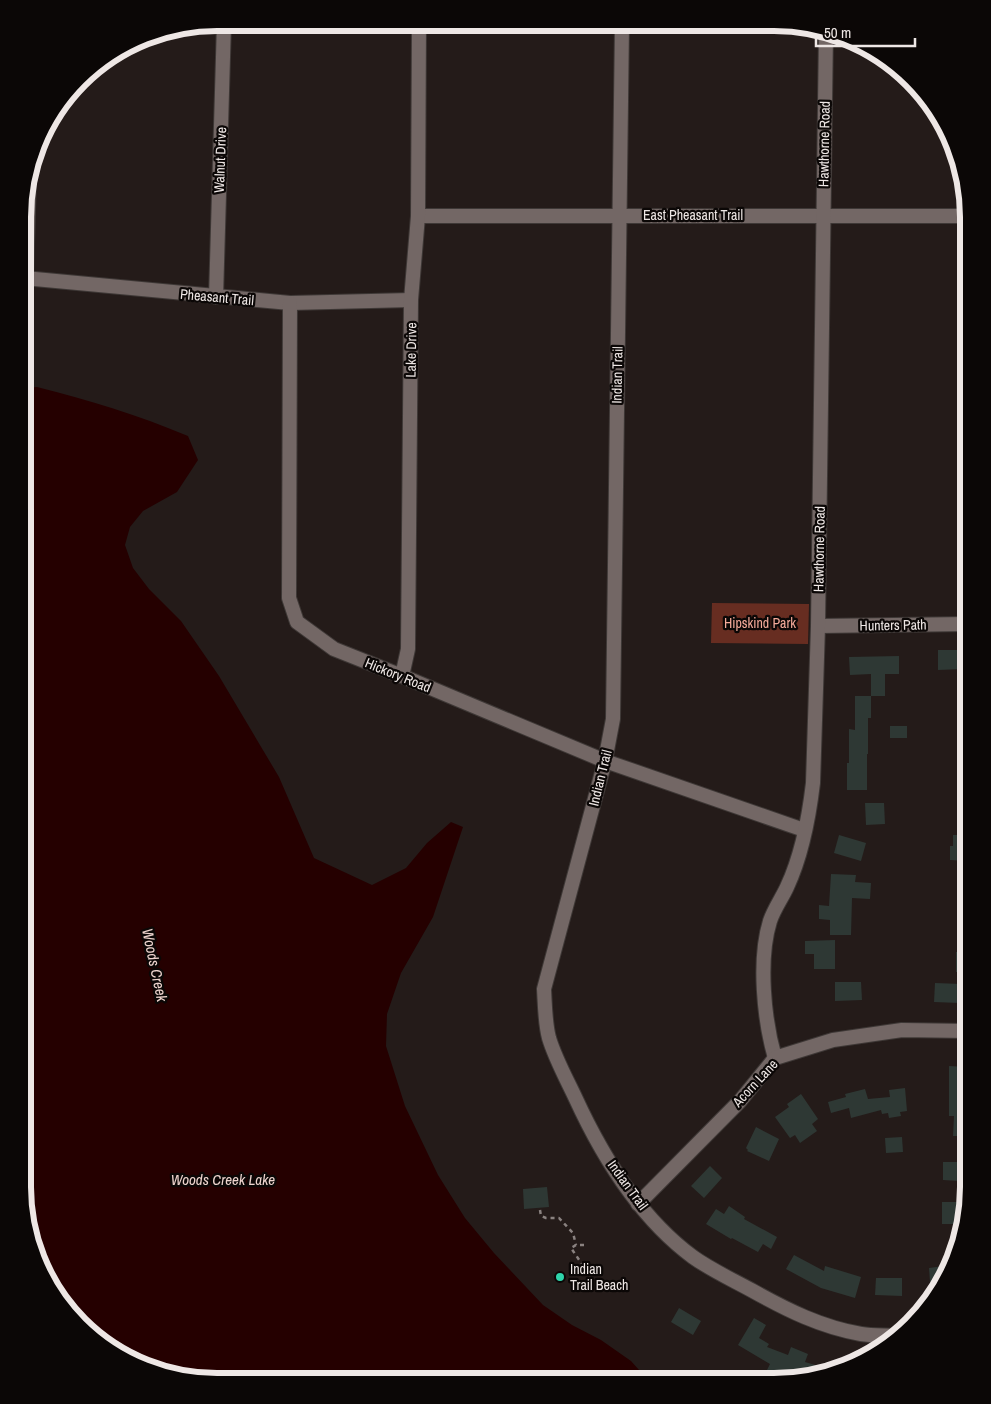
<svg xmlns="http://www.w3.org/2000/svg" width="991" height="1404" viewBox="0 0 991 1404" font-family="'Archivo Narrow',sans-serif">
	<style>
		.green { fill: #672d21 }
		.water { fill: #250000 }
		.building { fill: #2e3834 }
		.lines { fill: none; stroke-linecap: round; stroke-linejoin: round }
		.minor-casing { stroke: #3e3836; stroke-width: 16 }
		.path { stroke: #8a8280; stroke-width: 2.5; stroke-dasharray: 4 4; stroke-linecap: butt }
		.minor { stroke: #736765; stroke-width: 14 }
		.poi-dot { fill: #2fd4aa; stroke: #0b0706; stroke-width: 2 }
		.labels { text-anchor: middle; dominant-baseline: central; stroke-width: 4.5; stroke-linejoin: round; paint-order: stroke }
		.street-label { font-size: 14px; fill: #eee7e5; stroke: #0b0706 }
		.park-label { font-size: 14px; fill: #f4aa9a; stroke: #0b0706 }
		.poi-label { font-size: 14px; fill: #eee7e5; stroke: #0b0706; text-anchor: start }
		.water-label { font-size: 15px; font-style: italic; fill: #eed4ce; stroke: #0b0706 }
		.rim { fill: none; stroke: #eee7e5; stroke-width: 6 }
	</style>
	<rect width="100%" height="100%" fill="#241b19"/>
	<polygon class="green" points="712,603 809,604 808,644 711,643"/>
	<path class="water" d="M37,387C89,400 138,415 188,436L198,460L177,492L143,511L130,527L125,545L133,568L149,589L181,621L219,676L279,777L314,858L372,885L406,868L427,843L451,822L463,827L433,917L401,973L387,1014L386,1046L405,1106L438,1175L465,1218L494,1253L543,1305L572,1325L601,1340L631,1361L649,1381L192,1380L109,1349L71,1315L42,1273L23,1187L24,388Z"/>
	<g class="building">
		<polygon points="938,650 962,650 963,669 938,670"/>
		<polygon points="899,656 899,674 885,674 885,696 871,696 871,674 850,675 849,657"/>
		<polygon points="855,696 871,696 871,718 868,718 868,754 867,754 867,790 847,790 847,763 849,763 849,729 855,730"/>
		<rect x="890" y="726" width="17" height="12"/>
		<polygon points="957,758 968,759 968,774 957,774"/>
		<polygon points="865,803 884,803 885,824 866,825"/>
		<polygon points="839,835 866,843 861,861 834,853"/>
		<polygon points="953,835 968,835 968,861 950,860 950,846 953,846"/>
		<polygon points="831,874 856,875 855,882 871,883 870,899 852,898 851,935 830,935 830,920 819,919 819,905 829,906"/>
		<polygon points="835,940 835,969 814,969 814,954 805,954 805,941"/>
		<rect x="956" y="952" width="12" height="20"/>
		<polygon points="835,982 861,982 862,1000 835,1001"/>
		<polygon points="935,983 961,984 960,1003 934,1002"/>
		<polygon points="949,1066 968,1067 968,1155 958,1155 958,1136 953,1136 954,1116 949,1116"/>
		<polygon points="905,1088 907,1111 900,1112 901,1116 889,1118 888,1113 882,1114 881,1110 851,1118 849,1108 831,1113 828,1102 846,1097 845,1094 865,1089 868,1099 890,1097 889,1090"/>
		<polygon points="801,1094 818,1119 812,1124 817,1131 800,1143 795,1135 790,1138 775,1117 789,1107 787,1104"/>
		<polygon points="756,1127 779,1139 769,1161 747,1151 748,1150 746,1148"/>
		<polygon points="902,1137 903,1152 886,1153 885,1138"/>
		<polygon points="943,1162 959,1162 959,1181 943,1180"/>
		<polygon points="710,1166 722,1178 704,1198 691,1186"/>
		<polygon points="547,1187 549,1207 524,1209 523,1189"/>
		<polygon points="942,1202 960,1202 961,1224 942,1224"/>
		<polygon points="729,1206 745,1217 744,1219 777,1237 771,1249 763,1244 758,1252 732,1238 731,1239 706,1224 716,1209 724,1214"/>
		<polygon points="794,1255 824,1271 825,1266 861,1277 855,1298 821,1288 786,1269"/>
		<polygon points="944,1266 945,1277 943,1281 930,1282 929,1268"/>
		<polygon points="876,1278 902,1278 902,1296 875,1295"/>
		<polygon points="679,1308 701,1321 693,1335 671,1322"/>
		<polygon points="754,1318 766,1325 759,1338 769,1344 767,1347 788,1355 791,1347 808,1354 805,1362 829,1369 788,1378 767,1370 770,1364 738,1345"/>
	</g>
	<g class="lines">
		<defs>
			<g id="minor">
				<path d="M622,24L613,719L605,761L544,989C545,1006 545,1023 549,1038C555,1058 566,1078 575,1097C602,1156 640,1218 693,1257C711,1270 733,1280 753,1291C787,1310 821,1327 861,1334C873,1336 886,1335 899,1336"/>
				<polyline points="418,216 968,216"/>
				<polyline points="24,278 290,303 411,300"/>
				<polyline points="26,278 29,177"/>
				<polyline points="216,297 224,23"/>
				<polyline points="290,303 289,598 297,622 334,649 402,676 605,761 804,830"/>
				<polyline points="818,626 968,624"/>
				<polyline points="402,676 408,649 411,300 418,216 419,23"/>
				<path d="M775,1058C764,1020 758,960 770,921C774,909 782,898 787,887C802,855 809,817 813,783L818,626L826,31"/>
				<polyline points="638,1204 740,1101 775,1058 833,1040 902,1030 968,1031"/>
			</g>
		</defs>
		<use href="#minor" class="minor-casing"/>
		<g class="path">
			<polyline points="540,1210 541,1216 546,1218 559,1218 573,1233 576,1245"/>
			<polyline points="584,1245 576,1245 571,1248 584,1267"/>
		</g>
		<use href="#minor" class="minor"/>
	</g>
	<circle class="poi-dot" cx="560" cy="1277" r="5"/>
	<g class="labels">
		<g class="street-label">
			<text transform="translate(824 144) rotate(-89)">Hawthorne Road</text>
			<text transform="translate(220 160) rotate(-88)">Walnut Drive</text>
			<text x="693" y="215">East Pheasant Trail</text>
			<text transform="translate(217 297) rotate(5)">Pheasant Trail</text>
			<text transform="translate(411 350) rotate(-89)">Lake Drive</text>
			<text transform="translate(617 375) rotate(-89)">Indian Trail</text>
			<text transform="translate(819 549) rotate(-89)">Hawthorne Road</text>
			<text transform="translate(893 625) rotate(-1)">Hunters Path</text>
			<text transform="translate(398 675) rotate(22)">Hickory Road</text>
			<text transform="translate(600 778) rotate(-76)">Indian Trail</text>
			<text transform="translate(755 1083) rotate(-47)">Acorn Lane</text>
			<text transform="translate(628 1185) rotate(54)">Indian Trail</text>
		</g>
		<g class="park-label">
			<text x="760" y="623">Hipskind Park</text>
		</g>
		<g class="poi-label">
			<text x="570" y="1269">Indian<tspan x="570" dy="16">Trail Beach</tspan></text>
		</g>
		<g class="water-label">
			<text transform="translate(155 965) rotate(78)">Woods Creek</text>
			<text x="223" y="1179">Woods Creek Lake</text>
		</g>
	</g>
	<path d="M0 0H991V1404H0ZM217 31H774A186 186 0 0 1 960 217V1187A186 186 0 0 1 774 1373H217A186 186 0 0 1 31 1187V217A186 186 0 0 1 217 31Z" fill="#0b0706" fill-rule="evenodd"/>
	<path class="rim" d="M217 31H774A186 186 0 0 1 960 217V1187A186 186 0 0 1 774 1373H217A186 186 0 0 1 31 1187V217A186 186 0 0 1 217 31Z"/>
	<path d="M816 38v8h99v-8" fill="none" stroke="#eee7e5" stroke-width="2.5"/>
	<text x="824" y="38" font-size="15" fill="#eee7e5" stroke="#0b0706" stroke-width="4" paint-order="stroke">50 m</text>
</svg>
